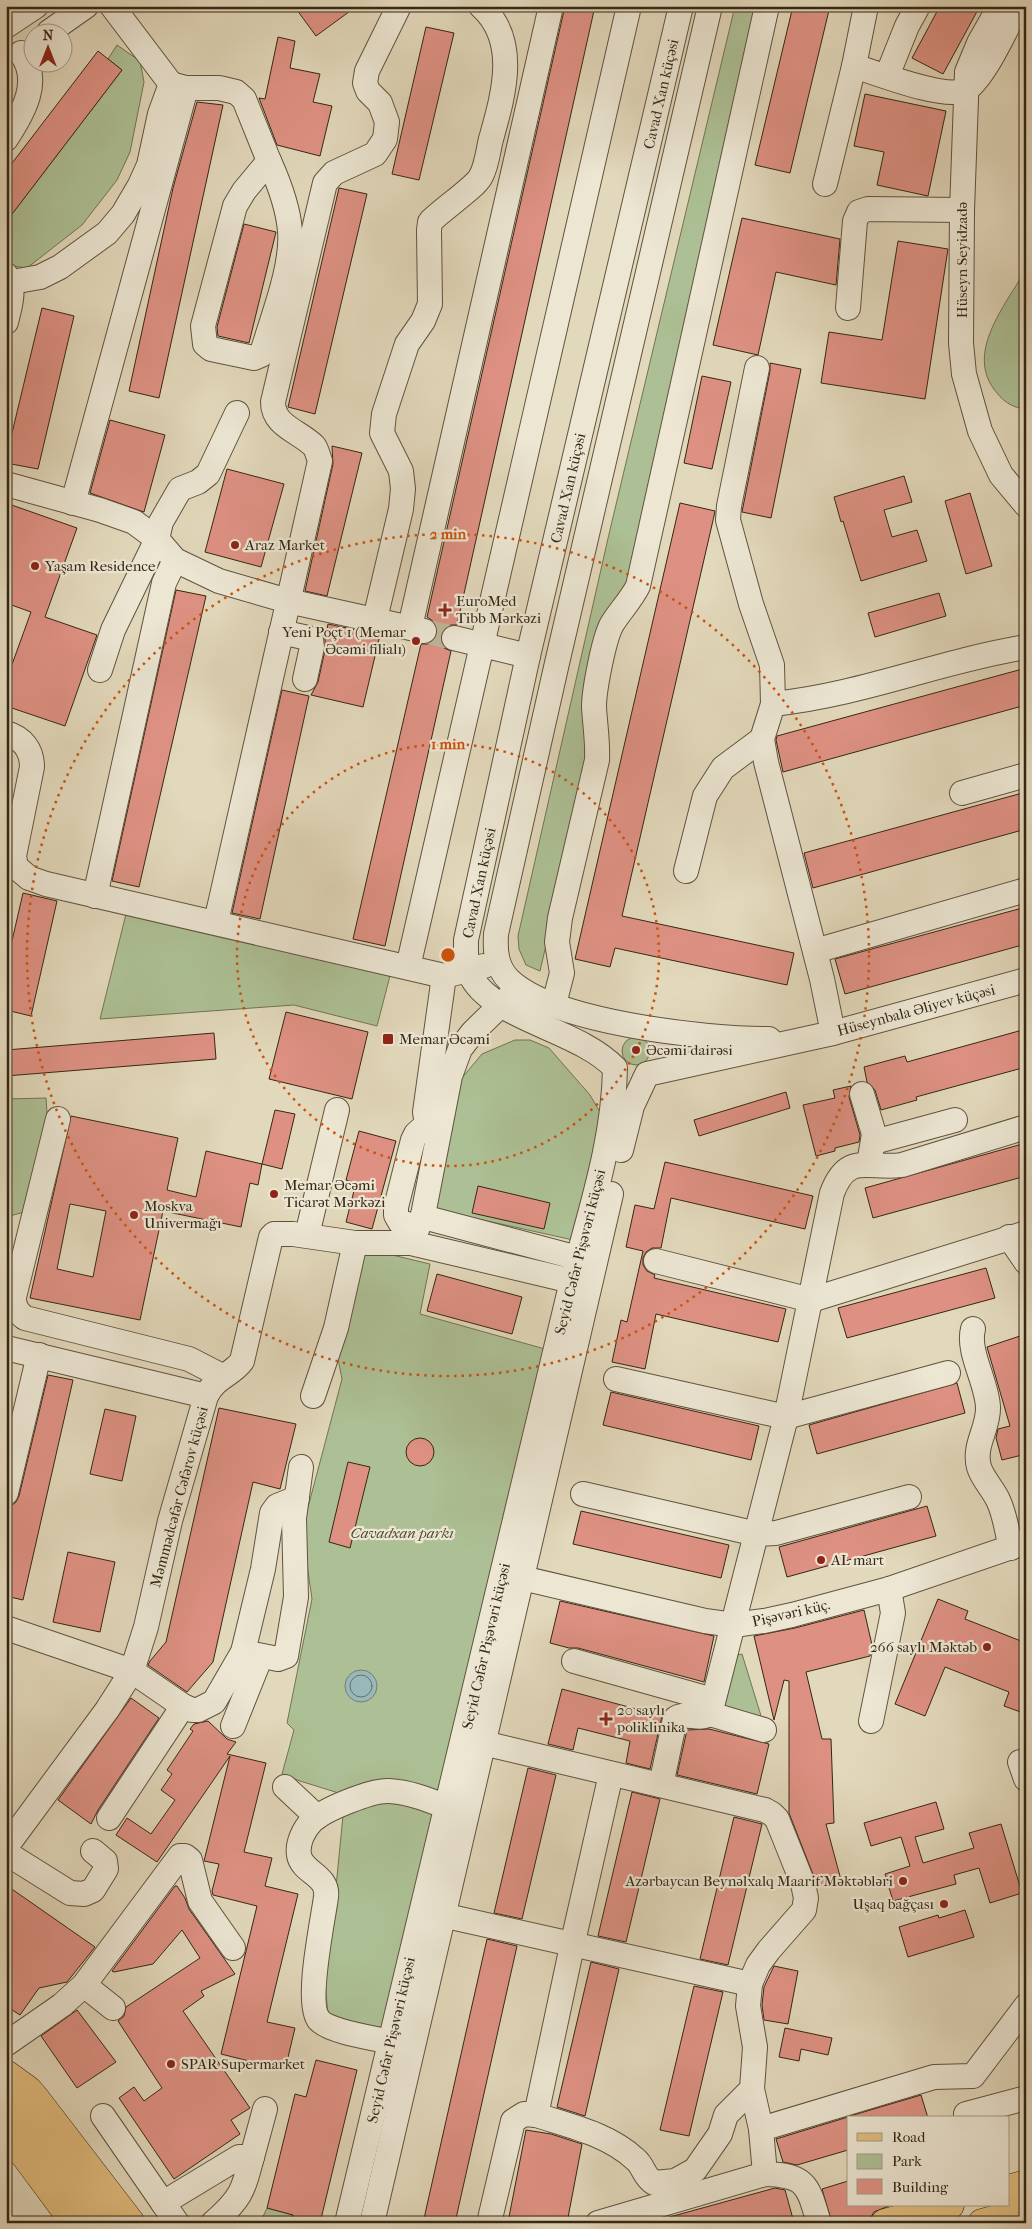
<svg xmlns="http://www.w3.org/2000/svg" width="1032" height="2229" viewBox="0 0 1032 2229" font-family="'IM FELL French Canon',serif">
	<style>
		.green { fill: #adc095; stroke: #717454 }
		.water { fill: #99b8ba; stroke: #717e78 }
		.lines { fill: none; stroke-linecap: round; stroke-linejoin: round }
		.shore { stroke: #677067; stroke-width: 1 }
		.building { fill: #de9183; stroke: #352714; fill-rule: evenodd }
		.minor-tunnel { stroke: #bfb59a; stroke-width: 24; stroke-dasharray: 24 12; stroke-linecap: butt }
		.minor-casing { stroke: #60533e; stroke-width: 26 }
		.major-casing { stroke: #352714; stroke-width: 29 }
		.minor { stroke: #ece6d3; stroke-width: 24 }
		.major { stroke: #e1bc7e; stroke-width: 28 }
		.ring { fill: none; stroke: #cd520d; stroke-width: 2.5; stroke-dasharray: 2.5 5 }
		.poi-dot { fill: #8f2418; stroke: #ece6d3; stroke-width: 2 }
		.labels { text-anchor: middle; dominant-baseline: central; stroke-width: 4.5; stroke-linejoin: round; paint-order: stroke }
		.street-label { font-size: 15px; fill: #352714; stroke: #ece6d3 }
		.poi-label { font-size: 15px; fill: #352714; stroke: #ece6d3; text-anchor: start }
		.park-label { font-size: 15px; font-style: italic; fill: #534d34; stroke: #ece6d3 }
		.centre { fill: #cd520d; stroke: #ece6d3; stroke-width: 2.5 }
		.ring-label { font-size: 15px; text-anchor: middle; font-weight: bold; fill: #cd520d; stroke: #ece6d3; stroke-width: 4.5; stroke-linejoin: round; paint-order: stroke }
	</style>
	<rect width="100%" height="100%" fill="#e2d8bb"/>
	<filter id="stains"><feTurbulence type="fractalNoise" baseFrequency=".004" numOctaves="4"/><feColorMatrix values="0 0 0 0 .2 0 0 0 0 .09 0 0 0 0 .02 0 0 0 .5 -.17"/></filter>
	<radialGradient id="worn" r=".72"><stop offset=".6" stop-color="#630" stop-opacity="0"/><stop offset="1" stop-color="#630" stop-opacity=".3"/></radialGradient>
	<g class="green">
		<polygon points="735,6 757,6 591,752 540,971 526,965 519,949 518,936 609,534"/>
		<polygon points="117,45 140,61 144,82 130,152 117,180 82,225 27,268 6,265 6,222 122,70 108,59"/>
		<path d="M1026,269V409C1014,408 1005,403 997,393C963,354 1006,305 1026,269Z"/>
		<polygon points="126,914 390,976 377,1026 294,1005 100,1019"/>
		<circle cx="636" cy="1051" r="14"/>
		<polygon points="515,1040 530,1040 549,1048 590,1095 601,1114 601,1126 573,1240 429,1208 461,1079 482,1054"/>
		<polygon points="46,1098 48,1128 28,1211 6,1217 6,1099"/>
		<polygon points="363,1248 430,1264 420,1314 545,1349 386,2028 339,2022 328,2016 324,1969 335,1897 345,1795 300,1781 282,1774 294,1730 287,1723 312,1599 302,1530 342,1379 337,1354"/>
		<polygon points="742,1654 762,1719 724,1709 737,1655"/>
		<polygon points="267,2208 293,2215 291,2223 260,2223"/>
	</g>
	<circle class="water" cx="361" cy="1686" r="16"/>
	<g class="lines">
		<circle class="shore" cx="361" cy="1686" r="11"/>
	</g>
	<g class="building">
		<polygon points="294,6 357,6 316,36"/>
		<polygon points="565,6 595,6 457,625 451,625 444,628 441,635 441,641 444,648 451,651 385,946 353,939 421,644 429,644 434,641 437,634 437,626 433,621 427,617"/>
		<polygon points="793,6 830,6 790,173 755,165"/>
		<polygon points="940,6 980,6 943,74 912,58"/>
		<polygon points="426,27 454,33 419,180 392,174"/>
		<polygon points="278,37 295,41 290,68 320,74 313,102 332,106 320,156 277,145 259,98 265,99"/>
		<polygon points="98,51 122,70 6,222 6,171"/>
		<polygon points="865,94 946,111 928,196 877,185 884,152 854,146"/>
		<polygon points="197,102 223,105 159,398 129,391 173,188"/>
		<polygon points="339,188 367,194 315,414 288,407"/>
		<polygon points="742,218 840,239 836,285 776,272 758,355 713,345"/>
		<polygon points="244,224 276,232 249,343 218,336 217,327"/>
		<polygon points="898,241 948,249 925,399 821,383 829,332 882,340"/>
		<polygon points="42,308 74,316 38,469 6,463 6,458"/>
		<polygon points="770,363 801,369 771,518 742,512 770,371"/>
		<polygon points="702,376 731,382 712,469 684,463"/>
		<polygon points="110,420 165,435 144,512 90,493"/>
		<polygon points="332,446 362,453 327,596 305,591 333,464"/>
		<polygon points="227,469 284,484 261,567 205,552"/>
		<polygon points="904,476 912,502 884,510 892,537 917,530 927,561 861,581 843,521 841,522 834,497"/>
		<polygon points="970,493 992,566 966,574 945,501"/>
		<polygon points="6,503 77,528 45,617 97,635 65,726 6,706 6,681 31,612 6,603"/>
		<polygon points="680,503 715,511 714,516 622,916 794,953 787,985 615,948 610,967 575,959"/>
		<polygon points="176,590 206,596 139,887 112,881"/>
		<polygon points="939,593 946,616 875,637 868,613"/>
		<polygon points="328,624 380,635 363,707 311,695 318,682 325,650 325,638"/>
		<polygon points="1026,668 1026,705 783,772 776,740 777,736"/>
		<polygon points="282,690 309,696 260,919 232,913"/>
		<polygon points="1026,792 1026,829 813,888 804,853"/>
		<polygon points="23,893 57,901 31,1016 6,1010 6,967"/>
		<polygon points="1026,907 1026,944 845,994 835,959"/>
		<polygon points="286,1012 368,1032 352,1099 269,1079"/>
		<polygon points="1026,1029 1026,1067 916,1097 917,1100 881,1110 875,1090 867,1082 864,1067 905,1056 907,1062"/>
		<polygon points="214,1033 216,1059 6,1076 6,1050"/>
		<polygon points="851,1086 849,1097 860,1135 859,1142 835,1148 835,1151 816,1156 803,1105 835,1098 833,1090"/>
		<polygon points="786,1092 790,1108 699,1136 694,1120"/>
		<polygon points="275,1110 295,1114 282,1169 262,1164"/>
		<path d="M71,1116L178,1138L167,1190L196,1197L206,1151L262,1164L258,1185L250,1183L241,1227L163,1211L140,1320L30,1298ZM70,1204L106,1211L93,1277L57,1269Z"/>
		<polygon points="359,1131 396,1141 372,1229 346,1222 356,1183 346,1180"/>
		<polygon points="1026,1143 1026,1176 873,1218 865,1188"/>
		<polygon points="665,1162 813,1196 805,1229 671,1198 661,1248 652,1248 646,1252 643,1258 643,1265 647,1271 655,1275 654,1278 786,1309 778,1342 656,1314 645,1369 612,1362 621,1320 627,1322 643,1251 626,1247 635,1205 654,1209"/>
		<polygon points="478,1186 550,1203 544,1229 472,1213"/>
		<polygon points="986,1268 995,1298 847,1338 838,1308"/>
		<polygon points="437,1274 522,1297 512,1334 427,1311"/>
		<polygon points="1026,1334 1026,1454 1002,1460 996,1438 998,1429 1010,1426 987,1347"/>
		<polygon points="48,1375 73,1380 23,1600 6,1596 6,1525 11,1506 16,1502 19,1496"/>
		<polygon points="957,1383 965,1413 817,1454 809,1425"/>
		<polygon points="611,1392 759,1426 751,1460 603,1425"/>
		<polygon points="219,1408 296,1424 280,1489 253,1482 213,1662 187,1692 148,1665 150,1661 166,1642"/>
		<polygon points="105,1409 136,1416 122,1481 90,1474"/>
		<circle cx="420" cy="1452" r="14"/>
		<polygon points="348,1462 370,1467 350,1548 329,1542"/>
		<polygon points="927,1506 936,1536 787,1577 779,1547"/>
		<polygon points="581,1511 729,1545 721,1578 573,1544"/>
		<polygon points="68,1552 115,1562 100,1632 53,1622"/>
		<polygon points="938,1599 968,1611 965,1619 1026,1643 1026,1714 1004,1706 1009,1692 945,1667 925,1716 895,1704"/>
		<polygon points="560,1601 714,1636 704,1682 578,1648 569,1648 550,1643"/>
		<polygon points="864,1610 872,1645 870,1656 806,1672 822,1739 831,1739 834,1823 826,1824 841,1880 818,1887 789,1813 789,1681 784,1680 774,1720 754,1636 795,1628"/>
		<polygon points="562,1689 662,1716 650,1769 626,1763 630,1741 578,1728 573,1750 548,1744"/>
		<polygon points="131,1698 159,1718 98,1810 91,1824 58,1800"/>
		<polygon points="208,1721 227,1739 236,1742 227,1754 266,1763 244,1852 272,1858 265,1886 298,1894 267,2022 295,2028 285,2070 221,2054 257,1906 213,1895 212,1891 219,1864 204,1861 230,1756 157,1862 116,1835 127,1818 151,1834 175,1800 161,1790 172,1774 167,1770 193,1731 190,1729 194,1724"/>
		<polygon points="709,1729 769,1744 757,1794 677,1775 687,1730"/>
		<polygon points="528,1768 556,1775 522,1919 494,1913"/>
		<polygon points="632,1792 660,1799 626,1942 598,1936"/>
		<polygon points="936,1802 944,1829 915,1837 923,1863 974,1848 969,1833 1001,1824 1022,1893 990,1903 979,1868 954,1875 956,1884 893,1901 885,1874 910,1866 901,1837 871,1846 864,1823"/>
		<polygon points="734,1817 762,1824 728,1965 700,1959"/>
		<polygon points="6,1885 95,1947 67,1982 39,1988 20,2015 6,2006"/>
		<polygon points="175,1886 177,1886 185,1898 189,1909 235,1974 201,1991 204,1996 183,2011 250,2108 231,2120 240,2134 174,2179 119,2098 134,2087 144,2101 162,2088 118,2021 124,2016 126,2007 200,1958 182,1930 153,1964 114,1972 112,1971"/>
		<polygon points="965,1910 974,1937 908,1957 899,1927 938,1915 939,1918"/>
		<polygon points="487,1939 517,1946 455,2223 423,2223"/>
		<polygon points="591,1962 619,1969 585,2116 557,2107"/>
		<polygon points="774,1966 798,1971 788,2024 764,2020 762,2005 764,1987"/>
		<polygon points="694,1986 723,1992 689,2136 660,2130"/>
		<polygon points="77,2010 116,2062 77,2088 41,2036"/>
		<polygon points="785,2028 832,2038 828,2055 801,2049 799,2061 779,2057"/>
		<polygon points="316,2060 357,2070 320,2223 291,2223 293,2215 267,2208 295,2094 306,2097"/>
		<polygon points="921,2095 928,2118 851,2118 850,2116"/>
		<polygon points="848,2117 848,2150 797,2165 783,2162 776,2139"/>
		<polygon points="526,2130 551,2134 582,2144 567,2223 540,2223 509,2217"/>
		<polygon points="848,2181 848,2205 891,2205 874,2212 871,2217 851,2223 832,2223 822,2189"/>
		<polygon points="775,2188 785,2190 793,2219 780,2223 666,2223 666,2218"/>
	</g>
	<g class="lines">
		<polyline class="minor-tunnel" points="424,631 454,638"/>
		<defs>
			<g id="minor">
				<path d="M710,6L557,663L496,934C495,951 496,967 509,980C554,1023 706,1039 769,1039"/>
				<polyline points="1000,6 979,43 967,72 962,210 961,343 964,374 980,431 1001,475 1026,505"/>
				<polyline points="6,26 36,6"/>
				<polyline points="49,32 86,6"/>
				<path d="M854,66C877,73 945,100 965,90C983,81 1008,25 1018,6"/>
				<polyline points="887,76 907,26 918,6"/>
				<polyline points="171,84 186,88 219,88 236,92 244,99 269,161"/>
				<path d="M6,139C23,113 42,81 21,53"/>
				<path d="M269,161C279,183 288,206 290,231C293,266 273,316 263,350L261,355L254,358L211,349L205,344L203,326L235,206L244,191Z"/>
				<polyline points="825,184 854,66 866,6"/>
				<path d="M6,275C16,288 10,306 6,322"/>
				<polyline points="12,282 40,277 60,267 107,233 123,214 140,185 149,165 160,114 171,84 112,6"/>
				<polyline points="848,308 855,221 859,212 868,209 962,210"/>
				<polyline points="757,368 729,506 728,520 751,604 772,665 773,704 762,739 766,762 822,979 833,1033"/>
				<polyline points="6,484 100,510 134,522 157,539 175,560 219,581 288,601 424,631"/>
				<polyline points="73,503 186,88"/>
				<path d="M375,619L401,509L403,489L401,471L382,433L384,414L407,344L423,321L430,304L429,230L430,222C441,210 476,187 481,176C487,165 488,151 491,139C503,96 520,41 481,6"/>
				<polyline points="410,627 551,6"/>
				<polyline points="281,632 308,638 311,640 312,647 305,679"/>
				<polyline points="454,638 528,656"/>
				<polyline points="100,670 113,630 157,539 161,522 180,489 198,482 208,474 237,413"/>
				<path d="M773,704C861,695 940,661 1026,647"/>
				<path d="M6,733C23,738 32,750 32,767L14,856L16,867L29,878L46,884L444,976L484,966"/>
				<polyline points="962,793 1026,775"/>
				<polyline points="686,871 705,796 723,768 762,739"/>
				<polyline points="95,896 164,583 175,560"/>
				<path d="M216,922L320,461C318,456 317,450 314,446C299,431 273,426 273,402L325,183L334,173L375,154L385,139L387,122L380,103L368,91L365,83L367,71L399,6"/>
				<polyline points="815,951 1026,890"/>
				<polyline points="408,967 629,6"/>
				<path d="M554,1004L562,973L557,942L560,918L597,760C598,742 595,725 594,707C594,690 604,638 612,624C620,611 631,600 638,586L767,6"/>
				<polyline points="862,1094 874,1134 870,1158"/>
				<path d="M58,1119L14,1297C14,1307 17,1312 25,1318L189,1359L222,1376"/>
				<polyline points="440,1126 427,1124 425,1112 444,976"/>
				<polyline points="874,1142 955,1120"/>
				<polyline points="621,1150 632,1106 647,1074 833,1033 1026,980"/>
				<polyline points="423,1215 427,1218 578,1258"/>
				<polyline points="418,1227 400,1222 396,1215 396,1207 413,1140 416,1134 427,1124"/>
				<polyline points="307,1235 337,1110"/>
				<polyline points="1009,1237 1026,1262"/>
				<polyline points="411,1243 423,1215 450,1076 460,1049 473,1032 511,995"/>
				<polyline points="656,1261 811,1300 1026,1233"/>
				<path d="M973,1329C967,1352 987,1382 988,1407C989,1428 973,1445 979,1467C982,1478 993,1489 998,1500C1005,1514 1007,1532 1011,1548"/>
				<polyline points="6,1348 206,1396"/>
				<polyline points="616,1379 786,1417 948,1373"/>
				<polyline points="313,1396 336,1328 355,1243"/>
				<polyline points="6,1493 39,1355"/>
				<polyline points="583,1494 757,1534 776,1533 909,1497"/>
				<polyline points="505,1574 705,1621 734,1625 764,1621 792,1615 889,1589 1026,1542"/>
				<polyline points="6,1628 132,1671 183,1706 192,1710 198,1710 214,1702 243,1652 263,1569 272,1513 277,1506 297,1498"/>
				<polyline points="243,1652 278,1659 286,1656 296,1597 294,1518 301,1467"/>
				<polyline points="574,1661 713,1700"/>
				<polyline points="710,1714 764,1730"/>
				<polyline points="871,1721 893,1613 889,1589"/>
				<polyline points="233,1726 261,1656"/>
				<path d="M483,1743L765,1810L772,1814L777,1819L803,1884L806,1898L804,1910L769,1950L758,1965L750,1984L748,2006L755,2047L752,2089L726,2115L720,2134L695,2170L675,2181L654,2183C643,2176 644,2166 635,2159C608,2134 570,2126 536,2115"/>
				<polyline points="1020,1762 1026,1779"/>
				<path d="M661,1785L675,1719C685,1711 699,1721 710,1714L786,1417L832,1193C848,1151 868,1170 902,1165L1026,1127"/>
				<polyline points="285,1787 317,1817"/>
				<polyline points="109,1818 183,1706"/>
				<path d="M6,1847L107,1710L132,1671L146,1627L170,1521L206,1396C216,1376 231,1376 242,1361L271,1237L274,1234H293L355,1243H411L572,1281"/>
				<polyline points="6,1853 70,1893 84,1894 93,1890 106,1869 105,1861 93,1851"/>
				<polyline points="442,1915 750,1984"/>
				<polyline points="84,1985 113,2008"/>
				<path d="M391,2042C374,2038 330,2032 319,2020C305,2003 323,1920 326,1897C329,1875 302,1873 299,1855C297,1843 304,1829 312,1821C325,1809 372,1790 389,1791C409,1792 429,1800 447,1807"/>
				<polyline points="6,2044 62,2005 84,1985 180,1856 185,1856 190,1860 200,1901 233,1948"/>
				<path d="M752,2089L761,2129L765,2174C808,2175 808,2187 819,2223"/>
				<polyline points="966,2114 1026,2098"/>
				<polyline points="103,2116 163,2203"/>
				<polyline points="761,2129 934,2077 973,2076 1026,2006"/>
				<polyline points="252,2157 265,2109"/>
				<path d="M177,2223L163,2203L239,2157H252C243,2191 241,2199 213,2223"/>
				<path d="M347,2223L572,1281C590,1211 614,1141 615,1068C579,1030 495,1019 472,978C465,967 466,953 466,940L528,656L681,6"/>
				<polyline points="372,2223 611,1194"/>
				<polyline points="489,2223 513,2121 524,2114 536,2115 572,1946 611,1774"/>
				<polyline points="598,2223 765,2174"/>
			</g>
			<g id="major">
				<polyline points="6,2074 28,2090 35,2098 131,2223"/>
				<polyline points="20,2108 104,2223"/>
				<polyline points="6,2130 75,2223"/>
				<polyline points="1008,2189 1026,2184"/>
				<polyline points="885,2223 950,2205"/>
				<polyline points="982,2223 1026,2211"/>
			</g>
		</defs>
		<use href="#minor" class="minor-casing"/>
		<use href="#major" class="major-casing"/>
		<use href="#minor" class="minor"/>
		<use href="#major" class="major"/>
	</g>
	<g class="ring">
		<circle cx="448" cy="955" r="211"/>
		<circle cx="448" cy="955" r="421"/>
	</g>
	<g class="poi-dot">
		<circle cx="235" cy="545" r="5"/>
		<circle cx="35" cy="566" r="5"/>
		<path d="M442.5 602.5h5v5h5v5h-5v5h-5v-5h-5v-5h5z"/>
		<circle cx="416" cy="641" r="5"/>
		<rect x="382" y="1033" width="12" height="12" rx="2.5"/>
		<circle cx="636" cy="1050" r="5"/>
		<circle cx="274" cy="1194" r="5"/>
		<circle cx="134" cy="1215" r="5"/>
		<circle cx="821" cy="1560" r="5"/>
		<circle cx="987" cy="1647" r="5"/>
		<path d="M603.5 1711.5h5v5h5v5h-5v5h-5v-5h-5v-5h5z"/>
		<circle cx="903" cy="1881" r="5"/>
		<circle cx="944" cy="1904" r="5"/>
		<circle cx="171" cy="2064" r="5"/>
	</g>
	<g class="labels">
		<g class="street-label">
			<text transform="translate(661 94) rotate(-77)">Cavad Xan küçəsi</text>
			<text transform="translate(962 260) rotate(-90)">Hüseyn Seyidzadə</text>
			<text transform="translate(568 488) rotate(-77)">Cavad Xan küçəsi</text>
			<text transform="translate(479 883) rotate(-78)">Cavad Xan küçəsi</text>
			<text transform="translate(916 1010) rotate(-15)">Hüseynbala Əliyev küçəsi</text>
			<text transform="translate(580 1252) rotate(-76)">Seyid Cəfər Pişəvəri küçəsi</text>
			<text transform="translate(179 1497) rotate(-75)">Məmmədcəfər Cəfərov küçəsi</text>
			<text transform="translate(791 1613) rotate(-13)">Pişəvəri küç.</text>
			<text transform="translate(486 1646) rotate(-77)">Seyid Cəfər Pişəvəri küçəsi</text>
			<text transform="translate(391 2040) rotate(-77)">Seyid Cəfər Pişəvəri küçəsi</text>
		</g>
		<g class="poi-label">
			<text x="245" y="545">Araz Market</text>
			<text x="45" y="566">Yaşam Residence</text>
			<text x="456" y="601">EuroMed<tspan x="456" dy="17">Tibb Mərkəzi</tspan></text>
			<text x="406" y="632" text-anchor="end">Yeni Poçt 1 (Memar<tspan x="406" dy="17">Əcəmi filialı)</tspan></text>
			<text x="399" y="1039">Memar Əcəmi</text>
			<text x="646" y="1050">Əcəmi dairəsi</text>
			<text x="284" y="1185">Memar Əcəmi<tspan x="284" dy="17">Ticarət Mərkəzi</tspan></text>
			<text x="144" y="1206">Moskva<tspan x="144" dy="17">Univermağı</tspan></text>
			<text x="831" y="1560">AL mart</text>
			<text x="977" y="1647" text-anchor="end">266 saylı Məktəb</text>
			<text x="617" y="1710">20 saylı<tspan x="617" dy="17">poliklinika</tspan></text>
			<text x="893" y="1881" text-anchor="end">Azərbaycan Beynəlxalq Maarif Məktəbləri</text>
			<text x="934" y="1904" text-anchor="end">Uşaq bağçası</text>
			<text x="181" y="2064">SPAR Supermarket</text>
		</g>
		<g class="park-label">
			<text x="402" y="1533">Cavadxan parkı</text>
		</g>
	</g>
	<circle cx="448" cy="955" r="8" class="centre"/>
	<g class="ring-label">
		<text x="448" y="539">2 min</text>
		<text x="448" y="749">1 min</text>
	</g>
	<rect width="1032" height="2229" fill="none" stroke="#e2d8bb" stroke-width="25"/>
	<rect x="8" y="8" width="1017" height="2214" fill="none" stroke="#352714" stroke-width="2.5"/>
	<rect x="12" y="12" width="1007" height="2204" fill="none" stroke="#352714"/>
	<rect x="847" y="2116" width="162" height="90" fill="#ece6d3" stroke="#a39a87"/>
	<rect x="857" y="2133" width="25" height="8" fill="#e1bc7e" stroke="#a39a87"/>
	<text x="892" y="2142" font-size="15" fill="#352714">Road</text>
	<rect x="857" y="2154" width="25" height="15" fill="#adc095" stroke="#a39a87"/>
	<text x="892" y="2166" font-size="15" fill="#352714">Park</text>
	<rect x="857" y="2179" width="25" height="15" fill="#de9183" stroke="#a39a87"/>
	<text x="892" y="2192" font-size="15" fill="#352714">Building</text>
	<g transform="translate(48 48)"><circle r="24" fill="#ece6d3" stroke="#a39a87"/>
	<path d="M0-4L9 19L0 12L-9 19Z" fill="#8f2418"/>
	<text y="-8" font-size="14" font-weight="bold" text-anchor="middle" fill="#352714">N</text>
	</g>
	<rect width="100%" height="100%" filter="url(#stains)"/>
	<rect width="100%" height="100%" fill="url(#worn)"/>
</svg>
